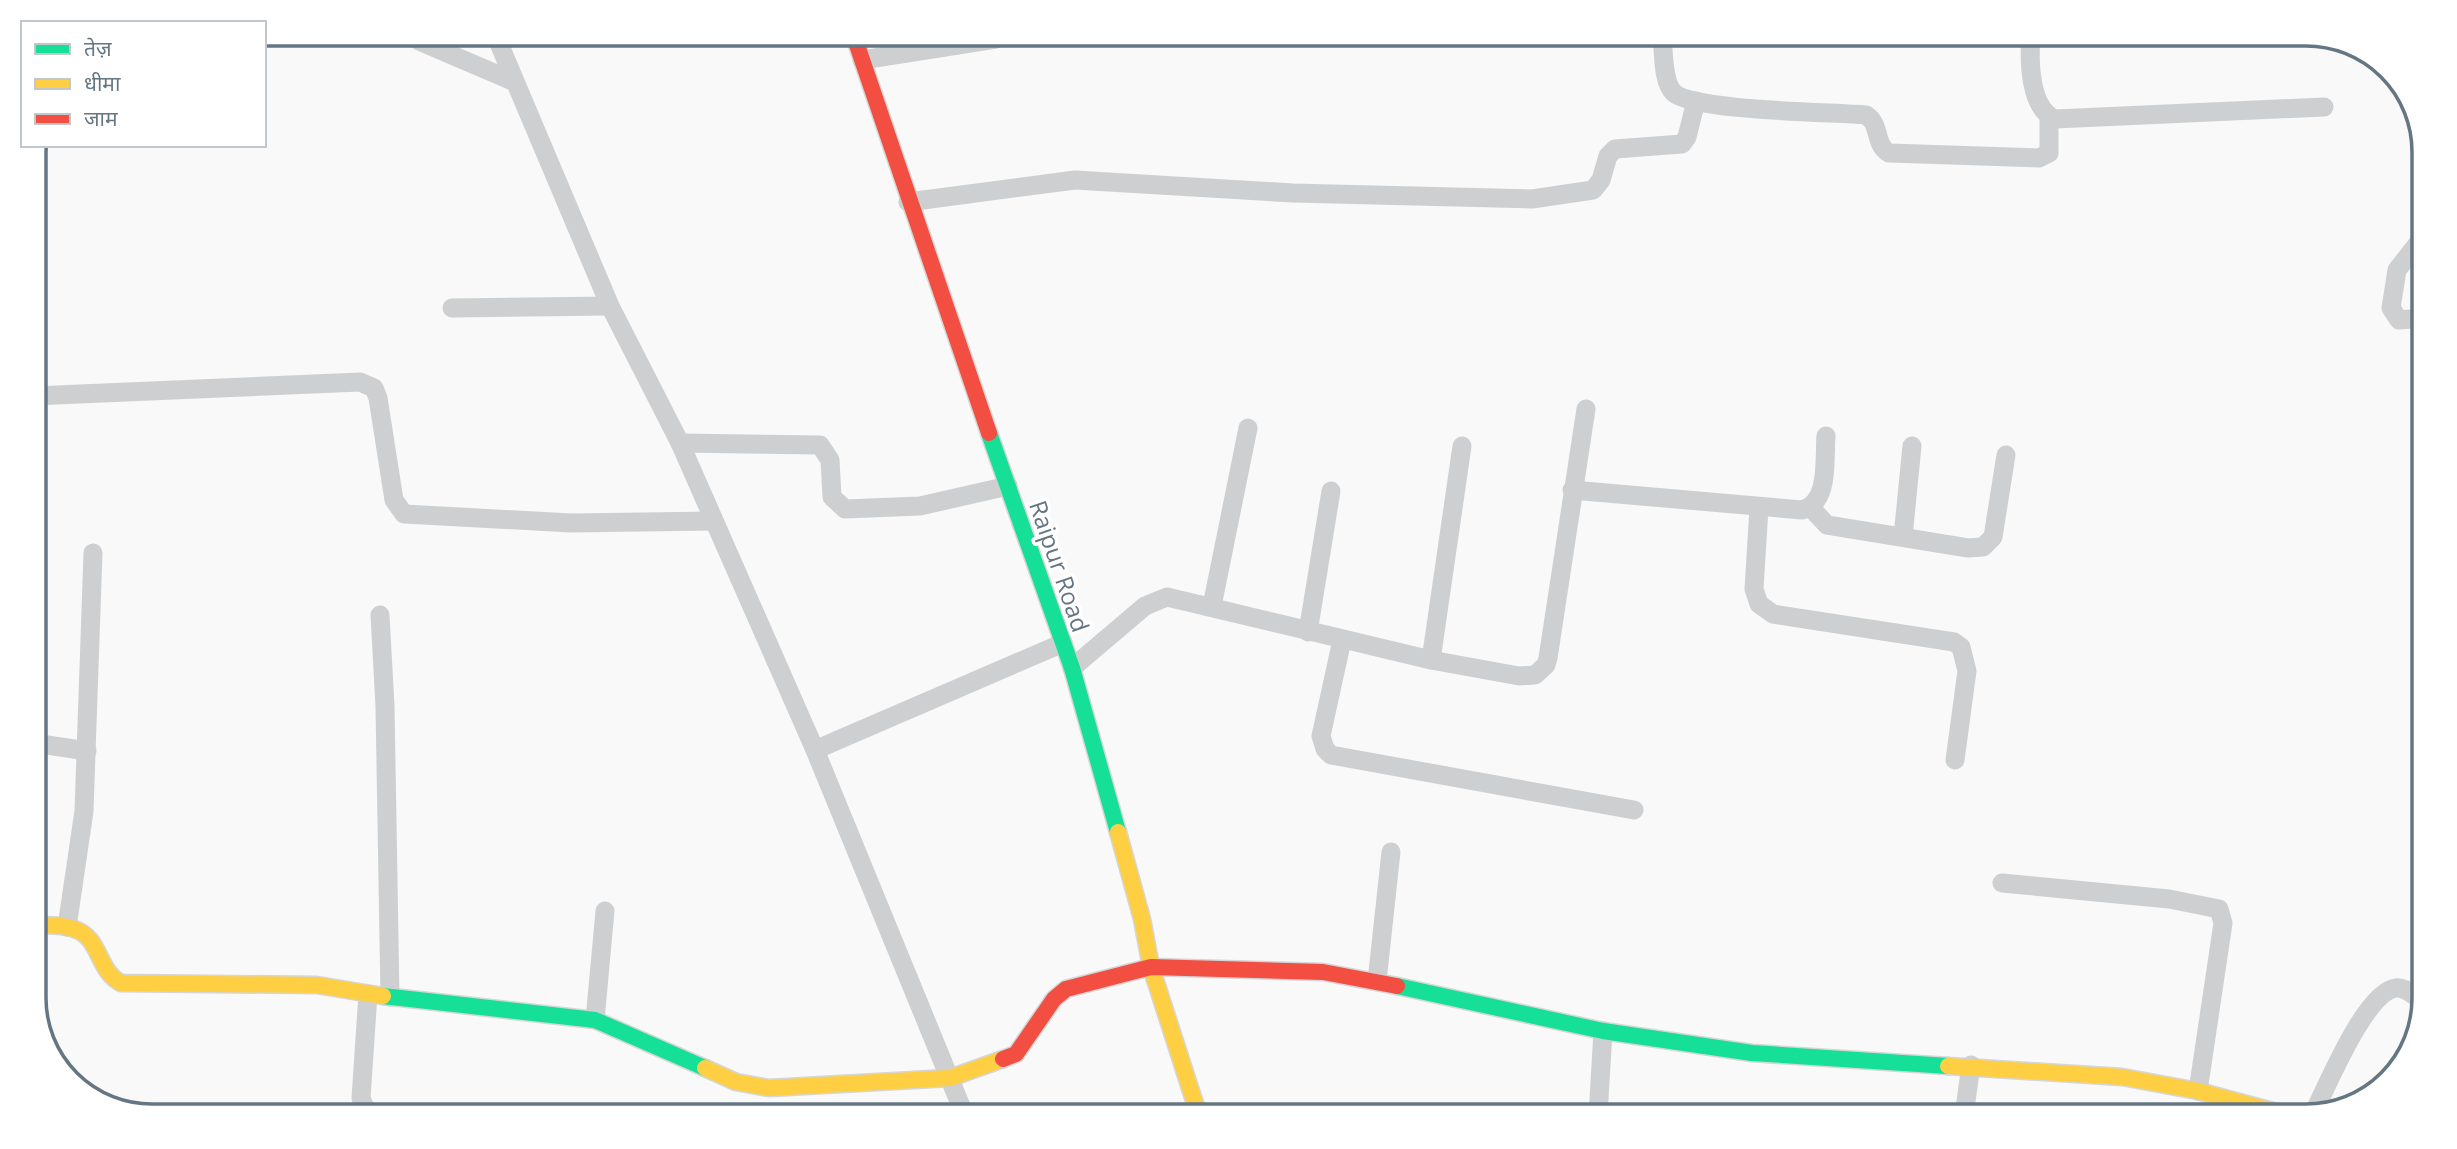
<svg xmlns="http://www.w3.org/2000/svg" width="2457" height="1149" viewBox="0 0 2457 1149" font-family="'Open Sans','Noto Sans Devanagari',sans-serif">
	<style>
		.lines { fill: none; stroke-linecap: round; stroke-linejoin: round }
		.fast-casing { stroke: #d5d6d7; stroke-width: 19 }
		.slow-casing { stroke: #d5d6d7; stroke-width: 19 }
		.jam-casing { stroke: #d5d6d7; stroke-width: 19 }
		.street { stroke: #cecfd0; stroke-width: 19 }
		.fast { stroke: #16e098; stroke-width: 16 }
		.slow { stroke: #ffcf43; stroke-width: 16 }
		.jam { stroke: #f24e42; stroke-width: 16 }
		.labels { text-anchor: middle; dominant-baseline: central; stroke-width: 7; stroke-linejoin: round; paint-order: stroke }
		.street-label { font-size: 24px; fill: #657683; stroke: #fff }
		.rim { fill: none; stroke: #657683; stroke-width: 3.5 }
	</style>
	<rect width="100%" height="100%" fill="#f9f9f9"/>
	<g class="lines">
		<defs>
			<g id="fast">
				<polyline points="989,433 1072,668 1118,832"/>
				<polyline points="1397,986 1603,1031 1752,1053 1948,1066"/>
				<polyline points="383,996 595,1020 705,1068"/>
			</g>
			<g id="slow">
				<polyline points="1118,832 1142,919 1151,967 1199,1116"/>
				<path d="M34,925C47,926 61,924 74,929C101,937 97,971 121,983L317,985L383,996"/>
				<polyline points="1948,1066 2122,1077 2198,1091 2291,1116"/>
				<polyline points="705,1068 736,1082 769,1088 950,1078 1003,1059"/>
			</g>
			<g id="jam">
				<polyline points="855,39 989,433"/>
				<polyline points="1003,1059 1016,1054 1054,999 1066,989 1151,967 1323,972 1397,986"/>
			</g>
		</defs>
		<use href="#fast" class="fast-casing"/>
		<use href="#slow" class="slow-casing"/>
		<use href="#jam" class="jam-casing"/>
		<g class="street">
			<path d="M2031,34C2029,60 2029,108 2055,119L2324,107"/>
			<path d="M1662,36C1664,51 1662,82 1674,93C1695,111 1831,112 1866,115C1881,124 1874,145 1889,153L2039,158L2049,153V117"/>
			<polyline points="419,41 515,82"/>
			<polyline points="498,41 610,306 680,443 815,750 965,1116"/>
			<polyline points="862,60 996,39"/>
			<polyline points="908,202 1075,180 1293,193 1532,199 1593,190 1601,180 1608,156 1615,149 1682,144 1687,137 1696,101"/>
			<polyline points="452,308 610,306"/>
			<polyline points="2422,318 2399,320 2391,308 2397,270 2423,237"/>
			<polyline points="33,396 360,382 374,388 378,398 394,500 404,514 571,523 713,521"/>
			<polyline points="680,443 820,445 830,460 832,497 845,509 920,506 1008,486"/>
			<path d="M1572,490L1802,510C1830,502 1824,460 1826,436"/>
			<polyline points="1759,508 1754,589 1759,604 1773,614 1954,642 1961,647 1967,671 1955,760"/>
			<polyline points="1811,508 1827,525 1968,548 1983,547 1993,537 2006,455"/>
			<polyline points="1903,537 1912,446"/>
			<polyline points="1212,606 1248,428"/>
			<polyline points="380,615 385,706 390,997"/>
			<polyline points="1308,632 1331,491"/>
			<polyline points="1342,640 1321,736 1325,749 1331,755 1634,810"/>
			<polyline points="1431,660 1462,446"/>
			<polyline points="1072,668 1145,606 1167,597 1431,660 1519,676 1535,675 1546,665 1548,658 1586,409"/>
			<polyline points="34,743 87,751"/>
			<polyline points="815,750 1063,643"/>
			<polyline points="2002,883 2169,899 2219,909 2223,923 2198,1091"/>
			<polyline points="67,927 84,811 93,553"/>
			<polyline points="1377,981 1391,852"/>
			<polyline points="368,994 361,1098 365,1108 375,1116"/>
			<polyline points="595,1020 605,911"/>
			<path d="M2313,1114C2327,1087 2365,992 2396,988C2403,987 2410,992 2415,996"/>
			<polyline points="1598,1116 1603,1031"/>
			<polyline points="1964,1116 1971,1065"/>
		</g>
		<use href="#fast" class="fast"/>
		<use href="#slow" class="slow"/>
		<use href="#jam" class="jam"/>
	</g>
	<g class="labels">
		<g class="street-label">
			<text transform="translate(1060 566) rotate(71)">Raipur Road</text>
		</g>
	</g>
	<path d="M0 0H2457V1149H0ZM152 46H2306A106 106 0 0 1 2412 152V998A106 106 0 0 1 2306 1104H152A106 106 0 0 1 46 998V152A106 106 0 0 1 152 46Z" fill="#fff" fill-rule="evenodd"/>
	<path class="rim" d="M152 46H2306A106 106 0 0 1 2412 152V998A106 106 0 0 1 2306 1104H152A106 106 0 0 1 46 998V152A106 106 0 0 1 152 46Z"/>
	<rect x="21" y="21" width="245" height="126" fill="#ffffff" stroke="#c1c8cd" stroke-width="2"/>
	<rect x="35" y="44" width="35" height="10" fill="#16e098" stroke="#c1c8cd" stroke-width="2"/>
	<text x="84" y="56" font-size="21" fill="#657683">तेज़</text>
	<rect x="35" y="79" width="35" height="10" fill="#ffcf43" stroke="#c1c8cd" stroke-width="2"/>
	<text x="84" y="91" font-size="21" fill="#657683">धीमा</text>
	<rect x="35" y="114" width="35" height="10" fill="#f24e42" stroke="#c1c8cd" stroke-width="2"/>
	<text x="84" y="126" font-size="21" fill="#657683">जाम</text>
</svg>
